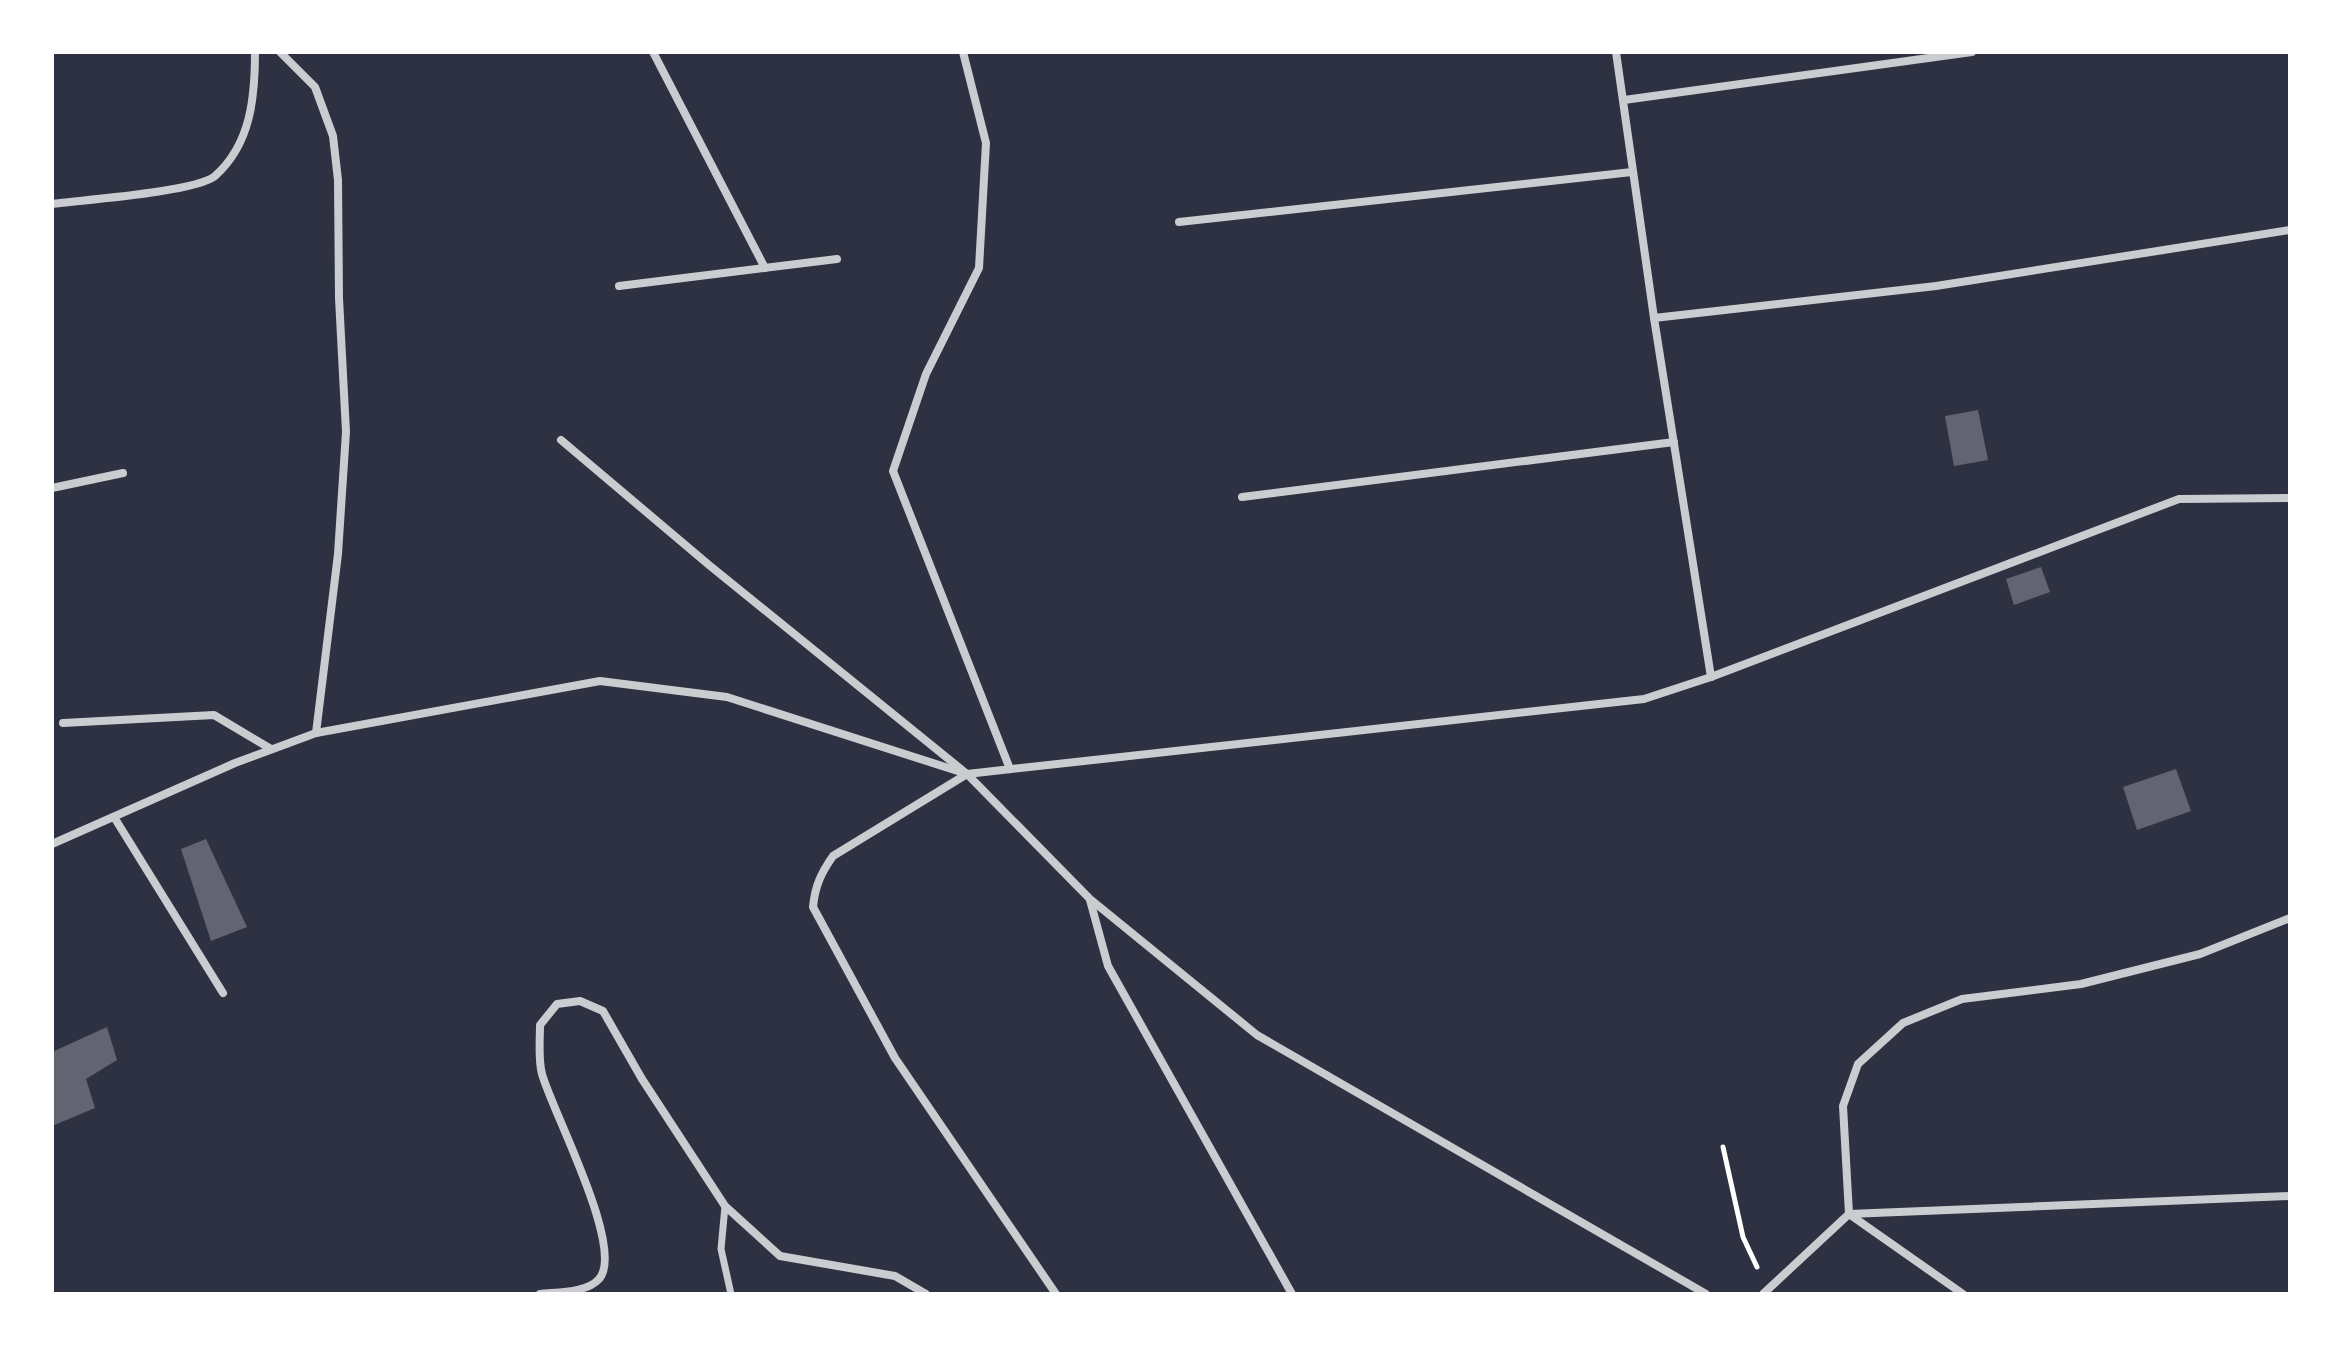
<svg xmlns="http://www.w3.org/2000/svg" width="2342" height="1346" viewBox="0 0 2342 1346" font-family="'Work Sans',sans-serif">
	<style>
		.building { fill: #626471 }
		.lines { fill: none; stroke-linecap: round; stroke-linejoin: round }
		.path { stroke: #fff; stroke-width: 5 }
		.pedestrian { stroke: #caccd0; stroke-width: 7 }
		.minor { stroke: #caccd0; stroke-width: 8 }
	</style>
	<rect width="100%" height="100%" fill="#2d3142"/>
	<g class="building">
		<polygon points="1978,410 1988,460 1954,466 1945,416"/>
		<polygon points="2041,567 2050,592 2014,605 2006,579"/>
		<polygon points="2176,769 2191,811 2137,830 2123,787"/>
		<polygon points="206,839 247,927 211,941 181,849"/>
		<polygon points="107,1027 117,1060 86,1079 95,1108 52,1126 52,1052"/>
	</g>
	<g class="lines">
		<polyline class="path" points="1723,1147 1743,1237 1757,1267"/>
		<polyline class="pedestrian" points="725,1206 721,1249 731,1294"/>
		<g class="minor">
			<polyline points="280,52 315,87 333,136 338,180 339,298 346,432 338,554 316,733"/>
			<polyline points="653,52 765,268"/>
			<polyline points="963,52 986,143 979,268 926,374 893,471 1010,769"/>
			<polyline points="1616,52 1654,318 1711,677"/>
			<polyline points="1624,100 1972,52"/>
			<path d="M52,204C82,200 196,192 215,176C251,144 255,97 255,52"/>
			<polyline points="1179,222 1632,172"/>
			<polyline points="619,286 837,259"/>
			<polyline points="1654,318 1936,286 2290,230"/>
			<polyline points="561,440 709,565 967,774 1090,899 1257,1035 1706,1294"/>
			<polyline points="52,488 123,473"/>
			<polyline points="1242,497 1674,442"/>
			<polyline points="63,723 214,715 271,749"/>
			<path d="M967,774L833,856C821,873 815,886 813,907L895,1058L1056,1294"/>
			<polyline points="114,817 223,993"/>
			<polyline points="52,844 235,763 316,733 600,681 727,697 967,774 1644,699 1711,677 2179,499 2290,498"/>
			<polyline points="1090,900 1108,966 1292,1294"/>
			<polyline points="1849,1214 1843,1106 1858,1064 1903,1023 1962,999 2081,984 2200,954 2290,918"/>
			<polyline points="1849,1214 2290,1196"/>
			<polyline points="1849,1214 1963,1294"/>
			<path d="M540,1294C557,1292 587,1293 599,1279C626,1249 552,1111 542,1074C538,1060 540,1040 540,1025L557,1004L580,1001L603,1011L642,1079L725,1206L780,1256L895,1276L926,1294"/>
			<polyline points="1763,1294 1849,1214"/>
		</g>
	</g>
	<rect width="2342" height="1346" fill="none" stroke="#ffffff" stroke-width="108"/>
</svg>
